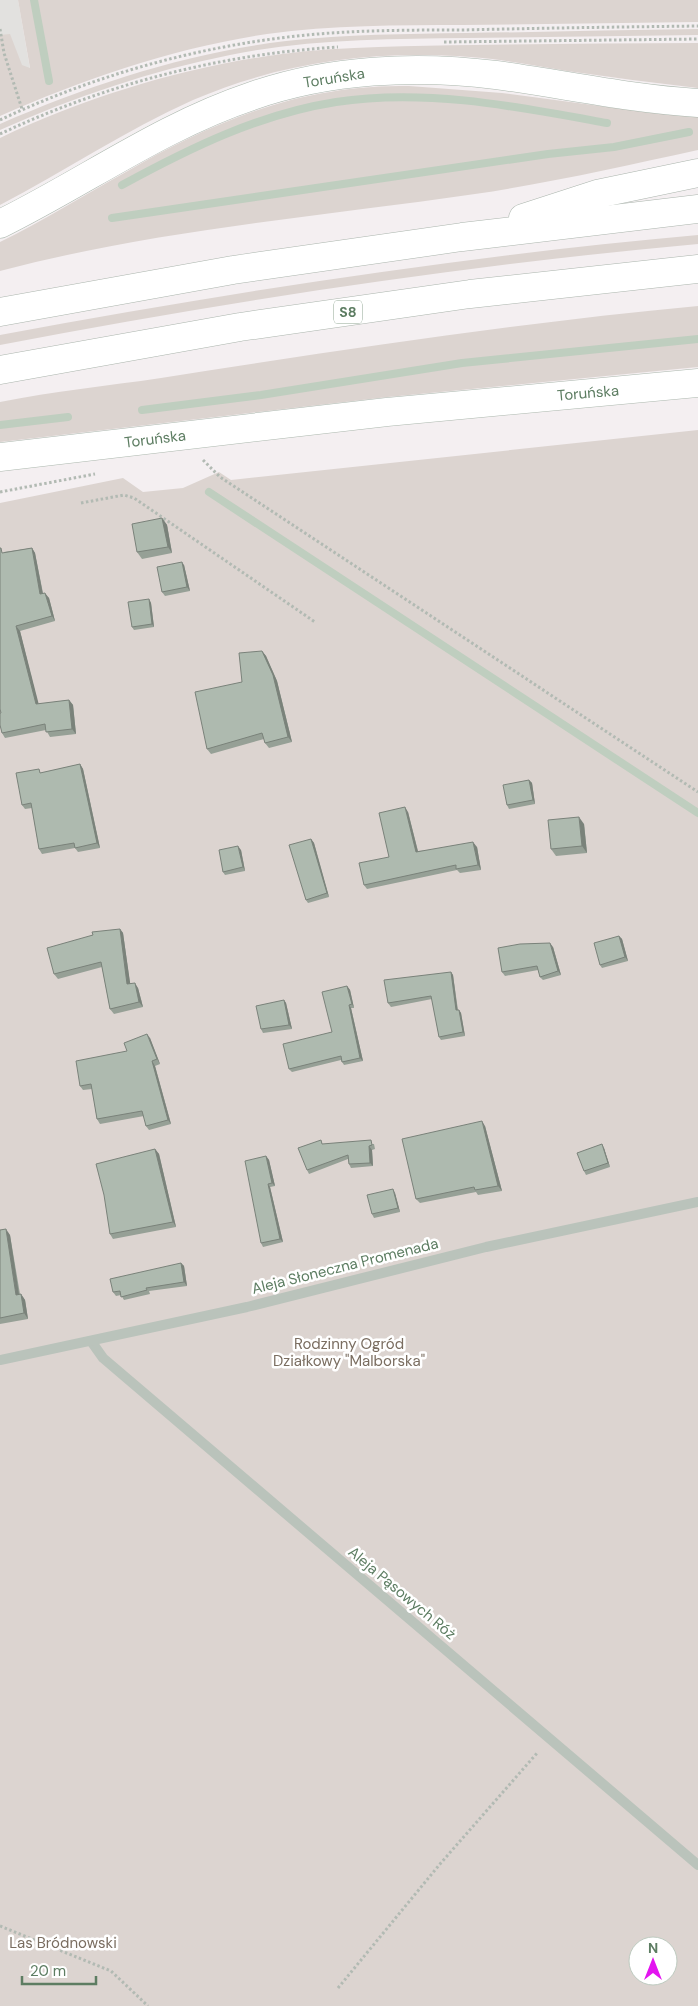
<svg xmlns="http://www.w3.org/2000/svg" width="698" height="2006" viewBox="0 0 698 2006" font-family="'DM Sans',sans-serif">
	<style>
		.built { fill: #e2e1df }
		.green { fill: #dcd4d0; fill-rule: evenodd }
		.lines { fill: none; stroke-linecap: round; stroke-linejoin: round }
		.stream { stroke: #bfcebf; stroke-width: 8 }
		.secondary-casing { stroke: #acb8ae; stroke-width: 29 }
		.highway-casing { stroke: #abb5ad; stroke-width: 29 }
		.path { stroke: #b2bab3; stroke-width: 3; stroke-dasharray: 2.5 2.5; stroke-linecap: butt }
		.lane { stroke: #bac3bb; stroke-width: 10 }
		.secondary { stroke: #fff; stroke-width: 28 }
		.highway { stroke: #fff; stroke-width: 28 }
		.wall { fill: #96a096 }
		.shaded-wall { fill: #7a827a }
		.building { fill: #aebaaf; stroke: #7a827a }
		.labels { text-anchor: middle; dominant-baseline: central; stroke-width: 5; stroke-linejoin: round; paint-order: stroke }
		.shield { fill: #fff; stroke: #8ea491; stroke-width: 1 }
		.shield-label { font-size: 14px; font-weight: bold; fill: #5d7d62 }
		.street-label { font-size: 15px; fill: #5d7d62; stroke: #fff }
		.park-label { font-size: 15px; fill: #7a6d60; stroke: #fff }
	</style>
	<rect width="100%" height="100%" fill="#f4eff1"/>
	<polygon class="built" points="0,0 18,0 30,69 0,74"/>
	<g class="green">
		<path d="M18,0H698V22C620,23 542,24 463,25C398,25 332,25 267,34C174,48 86,78 0,116V35L10,34L22,65L30,68Z"/>
		<path d="M698,29V35C621,36 544,37 467,38C388,39 308,39 230,55C150,71 74,97 0,130V124C91,84 187,53 286,41C346,34 407,34 467,33C544,32 621,30 698,29Z"/>
		<path d="M698,43V88C654,83 611,77 567,71C535,66 502,59 470,57C374,50 281,62 193,100C126,130 65,171 0,205V138C89,96 184,67 282,54C346,46 411,46 475,45C549,44 624,43 698,43Z"/>
		<path d="M409,86L502,93L653,113L698,117V150C624,166 550,183 475,194C316,217 155,230 0,271V242C43,221 84,195 126,172C188,136 258,103 330,92C356,87 382,86 409,86Z"/>
		<path d="M698,235V244C464,265 231,301 0,345V335C231,292 464,256 698,235Z"/>
		<path d="M698,306V367L388,397L0,442V402C54,391 107,386 161,378C340,350 517,323 698,306Z"/>
		<path d="M698,430V2006H0V503L123,478L143,492L183,488L219,472L231,480ZM638,1946H668V1976H638Z"/>
	</g>
	<g class="lines">
		<g class="stream">
			<polyline points="34,0 49,81"/>
			<path d="M122,185C190,148 259,114 336,102C426,88 519,107 607,123"/>
			<polyline points="112,218 548,154 614,147 689,132"/>
			<polyline points="142,410 261,395 462,363 698,339"/>
			<polyline points="0,425 68,417"/>
			<polyline points="209,492 698,813"/>
		</g>
		<defs>
			<g id="secondary">
				<path d="M0,224C85,182 162,126 252,96C329,69 416,65 496,75C563,84 630,99 698,103"/>
				<polyline points="0,457 387,412 698,383"/>
			</g>
			<g id="highway">
				<polyline points="523,218 597,194 698,173"/>
				<polyline points="0,312 233,270 462,237 698,209"/>
				<polyline points="0,370 240,327 470,294 698,269"/>
			</g>
		</defs>
		<use href="#secondary" class="secondary-casing"/>
		<use href="#highway" class="highway-casing"/>
		<g class="path">
			<polyline points="0,29 4,53 22,109"/>
			<polyline points="444,42 698,39"/>
			<path d="M0,120C93,76 195,47 297,36C352,30 408,30 463,30C542,28 620,27 698,26"/>
			<path d="M0,134C106,84 221,54 338,47"/>
			<polyline points="203,460 220,477 698,792"/>
			<polyline points="0,492 95,474"/>
			<polyline points="81,503 124,495 134,498 315,622"/>
			<polyline points="0,1926 111,1971 148,2006"/>
			<polyline points="338,1988 440,1864 538,1752"/>
		</g>
		<g class="lane">
			<polyline points="91,1341 103,1358 698,1865"/>
			<polyline points="0,1360 247,1307 486,1247 698,1202"/>
		</g>
		<use href="#secondary" class="secondary"/>
		<use href="#highway" class="highway"/>
	</g>
	<g class="wall">
		<polygon points="162,518 167,525 172,553 142,559 137,552"/>
		<polygon points="32,548 35,553 43,593 49,598 55,621 20,631 38,704 69,700 73,705 76,734 50,737 46,730 5,738 2,733 1,713 4,552"/>
		<polygon points="184,565 190,591 165,596 162,592"/>
		<polygon points="149,599 151,603 154,627 134,630 132,627"/>
		<polygon points="262,651 266,656 277,681 292,742 269,748 265,743 264,739 211,754 207,749 242,682"/>
		<polygon points="80,764 83,769 100,848 78,852 75,848 42,854 39,849 32,808 25,809 22,805 42,773"/>
		<polygon points="529,780 532,783 535,804 509,809 507,805"/>
		<polygon points="408,812 418,851 477,847 481,870 460,873 457,870 367,889 364,885 389,857"/>
		<polygon points="584,824 587,853 556,856 551,849"/>
		<polygon points="311,839 314,843 329,897 308,903 306,900"/>
		<polygon points="241,850 245,871 225,875 223,872"/>
		<polygon points="120,929 123,933 130,984 138,988 143,1007 114,1014 110,1009 102,967 58,979 54,974"/>
		<polygon points="619,936 622,939 628,961 602,968 600,965"/>
		<polygon points="553,947 561,975 543,980 540,977 538,970 505,976 502,972"/>
		<polygon points="451,972 453,975 458,1010 459,1010 461,1013 465,1036 441,1040 439,1037 432,999 391,1007 388,1003"/>
		<polygon points="347,986 350,990 354,1008 351,1008 363,1061 344,1065 341,1060 292,1072 289,1069 332,1032"/>
		<polygon points="284,1000 286,1003 292,1029 263,1033 261,1029"/>
		<polygon points="150,1038 160,1064 155,1066 171,1124 149,1130 146,1126 144,1116 100,1124 97,1119 92,1089 83,1090 80,1086"/>
		<polygon points="485,1126 502,1191 478,1195 476,1192 420,1203 416,1199"/>
		<polygon points="323,1144 374,1144 375,1149 372,1150 373,1166 351,1168 349,1164 348,1159 309,1174 307,1170"/>
		<polygon points="604,1148 610,1167 586,1175 584,1171"/>
		<polygon points="155,1149 159,1154 176,1227 113,1239 110,1234"/>
		<polygon points="266,1156 269,1160 275,1186 270,1187 283,1242 263,1247 261,1243"/>
		<polygon points="395,1193 400,1212 374,1218 372,1214"/>
		<polygon points="0,1230 10,1235 20,1294 21,1294 25,1300 28,1319 0,1324"/>
		<polygon points="181,1263 184,1266 187,1286 149,1291 150,1294 124,1300 121,1295 116,1296 113,1292"/>
	</g>
	<g class="shaded-wall">
		<polygon points="162,518 167,525 172,553 168,547"/>
		<polygon points="32,548 35,553 44,600 40,594"/>
		<polygon points="182,562 184,565 190,591 187,587"/>
		<polygon points="45,593 49,598 55,621 52,616"/>
		<polygon points="149,599 151,603 154,627 152,624"/>
		<polygon points="16,626 20,631 40,709 36,704"/>
		<polygon points="262,651 266,656 277,681 292,742 288,737"/>
		<polygon points="69,700 73,705 76,734 72,729"/>
		<polygon points="80,764 83,769 100,848 97,843"/>
		<polygon points="529,780 532,783 535,804 533,800"/>
		<polygon points="405,807 408,812 419,856 416,852"/>
		<polygon points="579,817 584,824 587,853 582,846"/>
		<polygon points="311,839 314,843 329,897 327,893"/>
		<polygon points="473,842 477,847 481,870 478,865"/>
		<polygon points="238,846 241,850 245,871 243,867"/>
		<polygon points="120,929 123,933 131,989 127,984"/>
		<polygon points="619,936 622,939 628,961 625,957"/>
		<polygon points="550,943 553,947 561,975 558,971"/>
		<polygon points="451,972 453,975 458,1014 456,1010"/>
		<polygon points="135,983 138,988 143,1007 139,1002"/>
		<polygon points="347,986 350,990 354,1008 352,1004"/>
		<polygon points="284,1000 286,1003 292,1029 289,1025"/>
		<polygon points="349,1005 351,1008 363,1061 360,1058"/>
		<polygon points="459,1010 461,1013 465,1036 463,1032"/>
		<polygon points="147,1034 150,1038 160,1064 157,1059"/>
		<polygon points="152,1061 155,1066 171,1124 168,1120"/>
		<polygon points="482,1121 485,1126 502,1191 498,1186"/>
		<polygon points="602,1144 604,1148 610,1167 608,1163"/>
		<polygon points="369,1146 372,1150 373,1166 370,1163"/>
		<polygon points="155,1149 159,1154 176,1227 173,1222"/>
		<polygon points="266,1156 269,1160 275,1186 272,1183"/>
		<polygon points="268,1184 270,1187 283,1242 280,1239"/>
		<polygon points="393,1189 395,1193 400,1212 398,1208"/>
		<polygon points="6,1229 10,1235 20,1301 16,1295"/>
		<polygon points="181,1263 184,1266 187,1286 184,1282"/>
		<polygon points="21,1294 25,1300 28,1319 24,1313"/>
	</g>
	<g class="building">
		<polygon points="162,518 168,547 137,552 132,524"/>
		<polygon points="0,548 1,548 2,553 32,548 40,594 45,593 52,616 16,626 36,704 69,700 72,729 46,732 45,724 2,733 0,725 0,713 1,713 0,709"/>
		<polygon points="182,562 187,587 162,592 157,567"/>
		<polygon points="149,599 152,624 132,627 128,602"/>
		<polygon points="262,651 273,675 288,737 265,743 262,733 207,749 195,692 242,682 239,653"/>
		<polygon points="80,764 97,843 75,848 74,843 39,849 31,803 22,805 16,773 39,769 40,773"/>
		<polygon points="529,780 533,800 507,805 503,785"/>
		<polygon points="405,807 416,852 473,842 478,865 456,869 456,865 364,885 359,863 389,857 379,813"/>
		<polygon points="579,817 582,846 551,849 548,820"/>
		<polygon points="311,839 327,893 306,900 289,845"/>
		<polygon points="238,846 243,867 223,872 219,850"/>
		<polygon points="120,929 127,984 135,983 139,1002 110,1009 101,962 54,974 47,948 93,935 92,932"/>
		<polygon points="619,936 625,957 600,965 594,943"/>
		<polygon points="550,943 558,971 540,977 537,966 502,972 498,948 520,944"/>
		<polygon points="451,972 456,1010 459,1010 463,1032 439,1037 431,996 388,1003 384,980"/>
		<polygon points="347,986 352,1004 349,1005 360,1058 342,1062 341,1056 289,1069 283,1044 332,1032 322,992"/>
		<polygon points="284,1000 289,1025 261,1029 256,1006"/>
		<polygon points="147,1034 157,1059 152,1061 168,1120 146,1126 142,1111 97,1119 91,1084 80,1086 76,1061 127,1051 124,1043"/>
		<polygon points="482,1121 498,1186 475,1190 474,1187 416,1199 402,1139"/>
		<polygon points="321,1140 322,1144 371,1140 372,1145 369,1146 370,1163 349,1164 348,1155 307,1170 298,1148"/>
		<polygon points="602,1144 608,1163 584,1171 577,1153"/>
		<polygon points="155,1149 173,1222 110,1234 104,1195 96,1164"/>
		<polygon points="266,1156 272,1183 268,1184 280,1239 261,1243 245,1161"/>
		<polygon points="393,1189 398,1208 372,1214 367,1195"/>
		<polygon points="6,1229 16,1295 21,1294 24,1313 0,1318 0,1230"/>
		<polygon points="181,1263 184,1282 146,1288 147,1290 121,1297 120,1291 113,1292 110,1279"/>
	</g>
	<g class="labels">
		<rect class="shield" x="334" y="300.5" width="28" height="23" rx="4"/>
		<g class="shield-label">
			<text x="348" y="312">S8</text>
		</g>
		<g class="street-label">
			<text transform="translate(334 78) rotate(-9)">Toruńska</text>
			<text transform="translate(588 393) rotate(-5)">Toruńska</text>
			<text transform="translate(155 439) rotate(-7)">Toruńska</text>
			<text transform="translate(345 1266) rotate(-14)">Aleja Słoneczna Promenada</text>
			<text transform="translate(402 1593) rotate(40)">Aleja Pąsowych Róż</text>
		</g>
		<g class="park-label">
			<text x="349" y="1344">Rodzinny Ogród<tspan x="349" dy="17">Działkowy "Malborska"</tspan></text>
			<text x="63" y="1943">Las Bródnowski</text>
		</g>
	</g>
	<g transform="translate(653 1961)"><circle r="24" fill="#ffffff" stroke="#becbc0"/>
	<path d="M0-4L9 19L0 12L-9 19Z" fill="#e314f0"/>
	<text y="-8" font-size="14" font-weight="bold" text-anchor="middle" fill="#5d7d62">N</text>
	</g>
	<path d="M22 1976v8h74v-8" fill="none" stroke="#5d7d62" stroke-width="2.5"/>
	<text x="30" y="1976" font-size="15" fill="#5d7d62" stroke="#ffffff" stroke-width="4" paint-order="stroke">20 m</text>
</svg>
